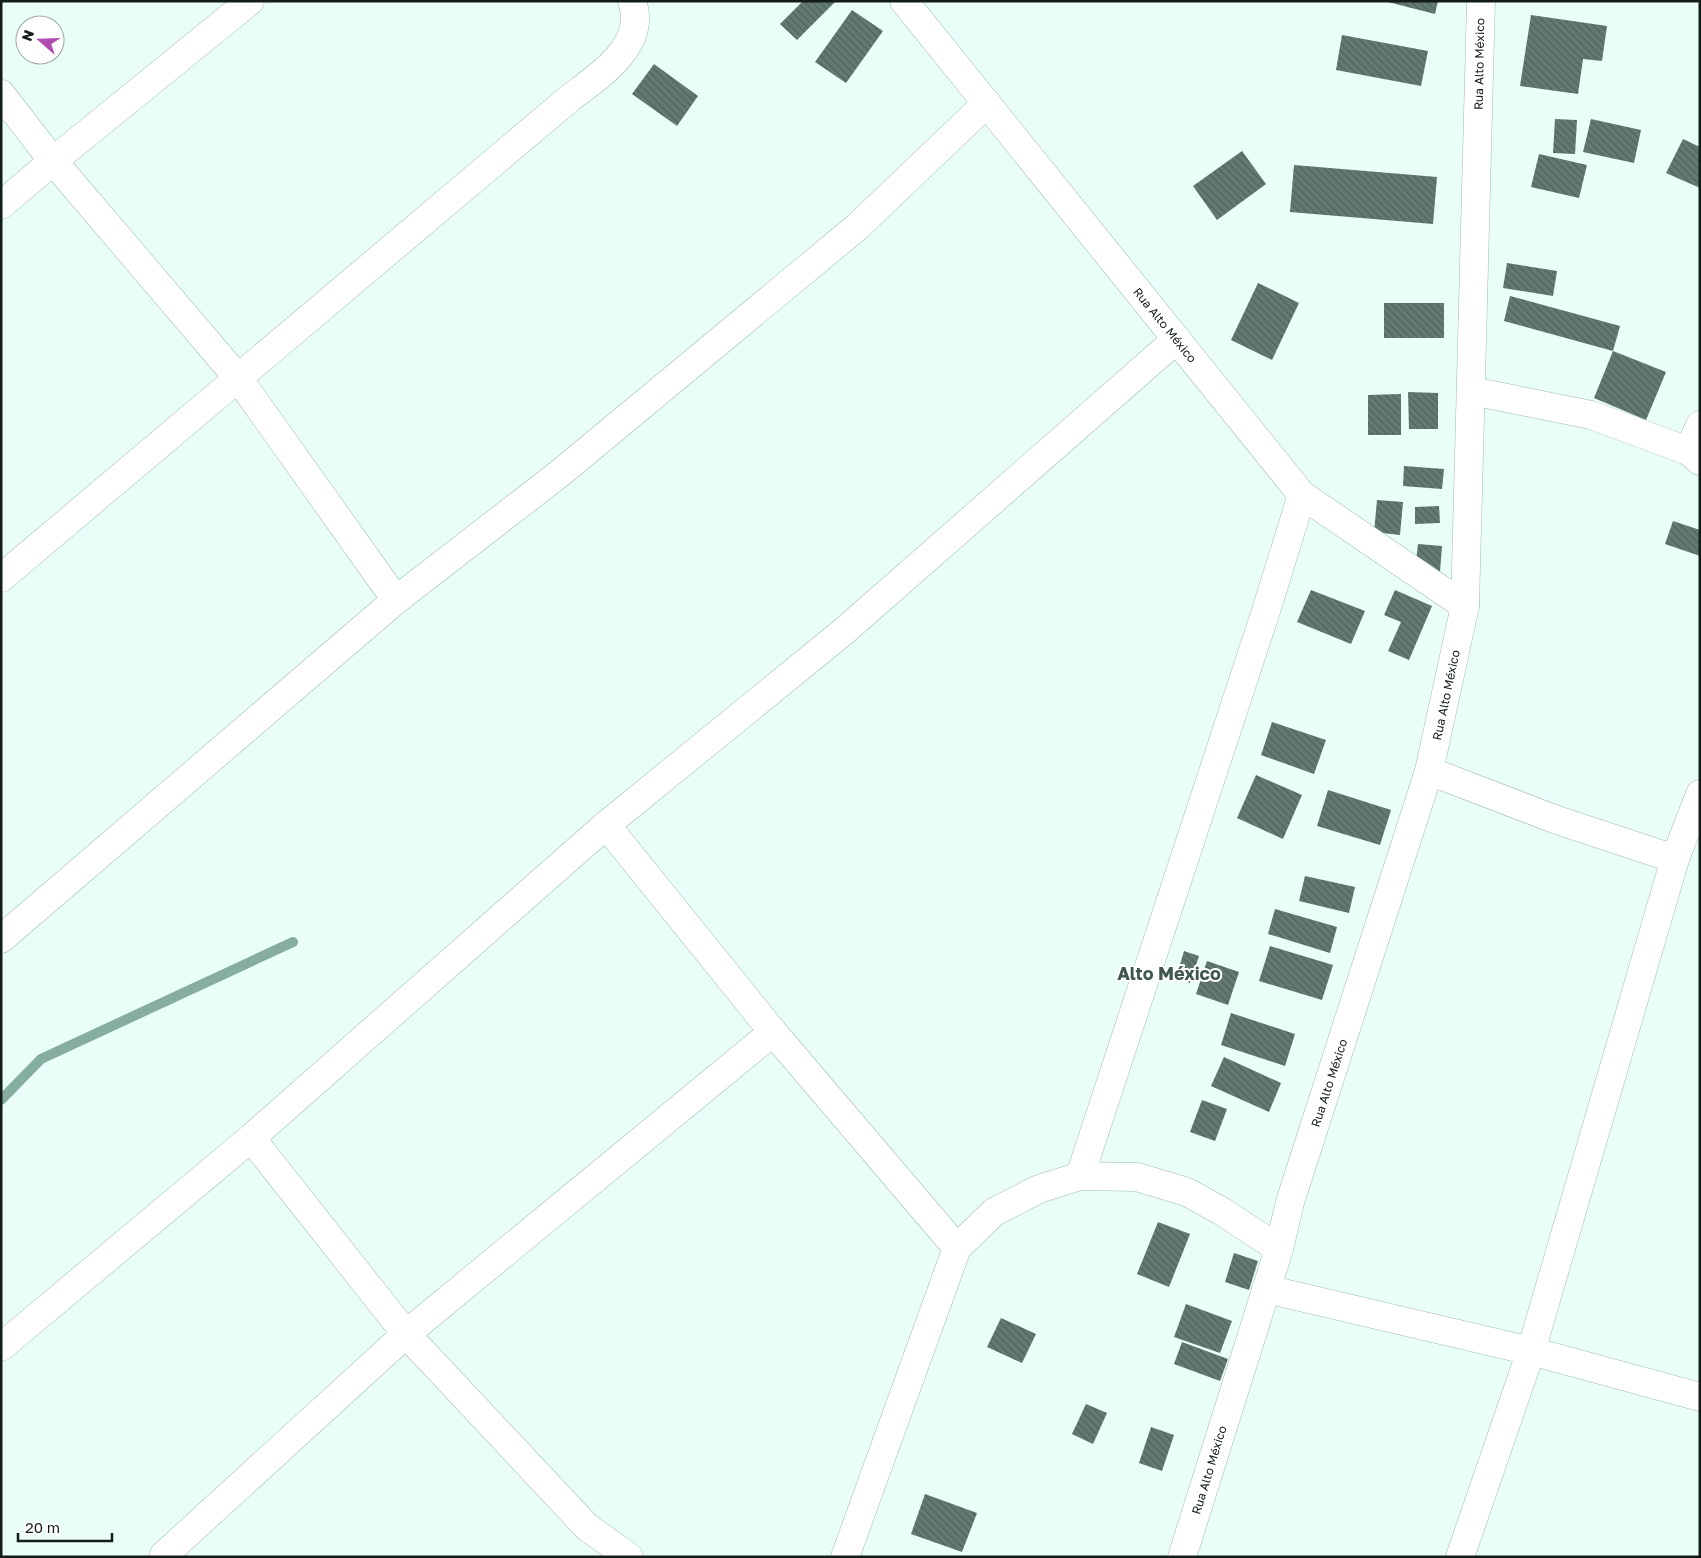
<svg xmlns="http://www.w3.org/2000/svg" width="1701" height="1558" viewBox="0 0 1701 1558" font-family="'Golos Text',sans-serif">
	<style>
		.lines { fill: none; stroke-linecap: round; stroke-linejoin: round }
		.stream { stroke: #85ada2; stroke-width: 10 }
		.building { fill: url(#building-back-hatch) }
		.minor-casing { stroke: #a0b9b2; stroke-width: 29 }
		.minor { stroke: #fff; stroke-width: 28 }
		.labels { text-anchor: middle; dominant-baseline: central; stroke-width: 4; stroke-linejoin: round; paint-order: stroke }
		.street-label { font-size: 12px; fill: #121c19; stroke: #fff }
		.district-label { font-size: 18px; font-weight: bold; fill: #405650; stroke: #fff }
	</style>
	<defs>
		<pattern id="building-back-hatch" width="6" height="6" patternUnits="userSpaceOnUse" patternTransform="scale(1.25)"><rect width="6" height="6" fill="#637973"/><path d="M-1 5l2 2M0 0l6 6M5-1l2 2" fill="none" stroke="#50625e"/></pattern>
	</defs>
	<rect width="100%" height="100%" fill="#e9fef8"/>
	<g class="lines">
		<polyline class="stream" points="1,1100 41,1059 293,942"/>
	</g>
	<g class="building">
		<polygon points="803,1 836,1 797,40 780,24"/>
		<polygon points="1384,1 1438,1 1435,14"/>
		<polygon points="852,10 883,31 846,83 815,62"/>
		<polygon points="1531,15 1607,26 1602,61 1583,59 1578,94 1520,86"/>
		<polygon points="1342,35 1428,51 1421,86 1336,70"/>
		<polygon points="654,64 698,96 677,126 632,94"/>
		<polygon points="1555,119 1577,120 1575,154 1553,153"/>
		<polygon points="1591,119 1641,130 1634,163 1583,152"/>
		<polygon points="1683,139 1700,147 1700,188 1666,173"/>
		<polygon points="1242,151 1266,184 1217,220 1193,186"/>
		<polygon points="1539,154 1587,165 1579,198 1531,187"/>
		<polygon points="1294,165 1437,177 1433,224 1290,212"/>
		<polygon points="1507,263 1557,271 1553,296 1503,288"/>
		<polygon points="1258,283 1299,303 1272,360 1231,340"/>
		<polygon points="1510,296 1620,326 1613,351 1504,321"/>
		<rect x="1384" y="303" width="60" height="35"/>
		<polygon points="1613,351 1666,372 1646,420 1594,398"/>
		<polygon points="1408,392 1438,393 1438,429 1409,429"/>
		<polygon points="1401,394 1401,435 1368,435 1368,395"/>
		<polygon points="1404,466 1444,469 1442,489 1403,486"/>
		<polygon points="1377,500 1403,502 1400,535 1374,532"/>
		<polygon points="1439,506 1440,523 1415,524 1415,507"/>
		<polygon points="1673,521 1700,530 1700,556 1665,544"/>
		<polygon points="1418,544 1442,546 1440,572 1415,570"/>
		<polygon points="1311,590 1365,611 1351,644 1297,622"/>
		<polygon points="1395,590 1432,606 1409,660 1388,651 1401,622 1384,615"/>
		<polygon points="1272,722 1326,740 1314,774 1261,755"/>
		<polygon points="1256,775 1302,795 1283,839 1237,818"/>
		<polygon points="1328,790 1391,810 1380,845 1317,826"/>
		<polygon points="1305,876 1355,887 1349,913 1299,901"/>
		<polygon points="1275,909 1337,927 1330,953 1268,934"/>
		<polygon points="1270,946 1333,965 1322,1000 1259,981"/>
		<polygon points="1184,951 1199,956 1190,983 1176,978"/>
		<polygon points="1207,961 1239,972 1228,1005 1196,994"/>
		<polygon points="1231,1013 1295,1034 1285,1066 1221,1045"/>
		<polygon points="1224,1057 1281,1083 1269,1112 1211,1086"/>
		<polygon points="1202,1100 1227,1109 1215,1141 1190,1132"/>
		<polygon points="1158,1222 1190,1234 1169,1287 1137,1274"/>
		<polygon points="1234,1253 1258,1261 1249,1290 1225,1282"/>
		<polygon points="1186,1304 1232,1321 1220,1353 1174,1337"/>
		<polygon points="1001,1318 1036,1334 1022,1363 987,1347"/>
		<polygon points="1182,1342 1228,1359 1220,1381 1174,1364"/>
		<polygon points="1086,1404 1107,1413 1093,1444 1072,1434"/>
		<polygon points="1151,1427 1174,1435 1162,1471 1139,1463"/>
		<polygon points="925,1494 977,1513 962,1552 911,1534"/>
	</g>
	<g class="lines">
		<defs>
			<g id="minor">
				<polyline points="904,1 1302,495 1465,606"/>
				<polyline points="1,94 53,161 238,378 396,600"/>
				<polyline points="1,205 53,161 250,1"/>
				<polyline points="1472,391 1591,415 1688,451 1700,461"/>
				<polyline points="1688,451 1700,425"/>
				<path d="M1,578L570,98C599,76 648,45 632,1"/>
				<polyline points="1429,771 1557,820 1675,859"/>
				<polyline points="606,825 773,1032 957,1248"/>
				<polyline points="1,939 396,600 559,474 857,227 987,103"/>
				<polyline points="251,1138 406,1334 587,1527 629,1557"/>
				<polyline points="1080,1176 1265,614 1302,495"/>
				<polyline points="1266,1289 1531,1351 1700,1397"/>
				<polyline points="1,1347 251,1138 606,825 843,632 1177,339"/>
				<polyline points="164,1555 406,1334 773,1032"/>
				<polyline points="845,1557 957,1248 994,1212 1039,1189 1080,1176 1137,1177 1187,1192 1223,1212 1279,1249"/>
				<polyline points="1182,1557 1279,1249 1290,1202 1429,771 1465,606 1481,1"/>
				<polyline points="1460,1557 1531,1351 1675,859 1700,794"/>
			</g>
		</defs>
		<use href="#minor" class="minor-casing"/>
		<use href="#minor" class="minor"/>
	</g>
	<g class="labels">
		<g class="street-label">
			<text transform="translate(1479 64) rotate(-89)">Rua Alto México</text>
			<text transform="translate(1165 325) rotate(51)">Rua Alto México</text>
			<text transform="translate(1446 695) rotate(-78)">Rua Alto México</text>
			<text transform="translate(1329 1083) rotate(-72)">Rua Alto México</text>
			<text transform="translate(1209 1470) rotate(-73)">Rua Alto México</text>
		</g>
		<g class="district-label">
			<text x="1169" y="973">Alto México</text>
		</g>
	</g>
	<rect width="1701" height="1558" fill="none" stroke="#121c19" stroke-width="5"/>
	<g transform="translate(40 40) rotate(290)"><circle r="24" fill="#ffffff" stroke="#a0a4a3"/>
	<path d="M0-4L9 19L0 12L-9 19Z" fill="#b04cb2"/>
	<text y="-8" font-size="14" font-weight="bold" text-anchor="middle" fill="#121c19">N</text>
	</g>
	<path d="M18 1533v8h94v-8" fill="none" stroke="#121c19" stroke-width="2.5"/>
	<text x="25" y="1533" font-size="15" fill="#121c19" stroke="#ffffff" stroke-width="4" paint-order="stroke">20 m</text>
</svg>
